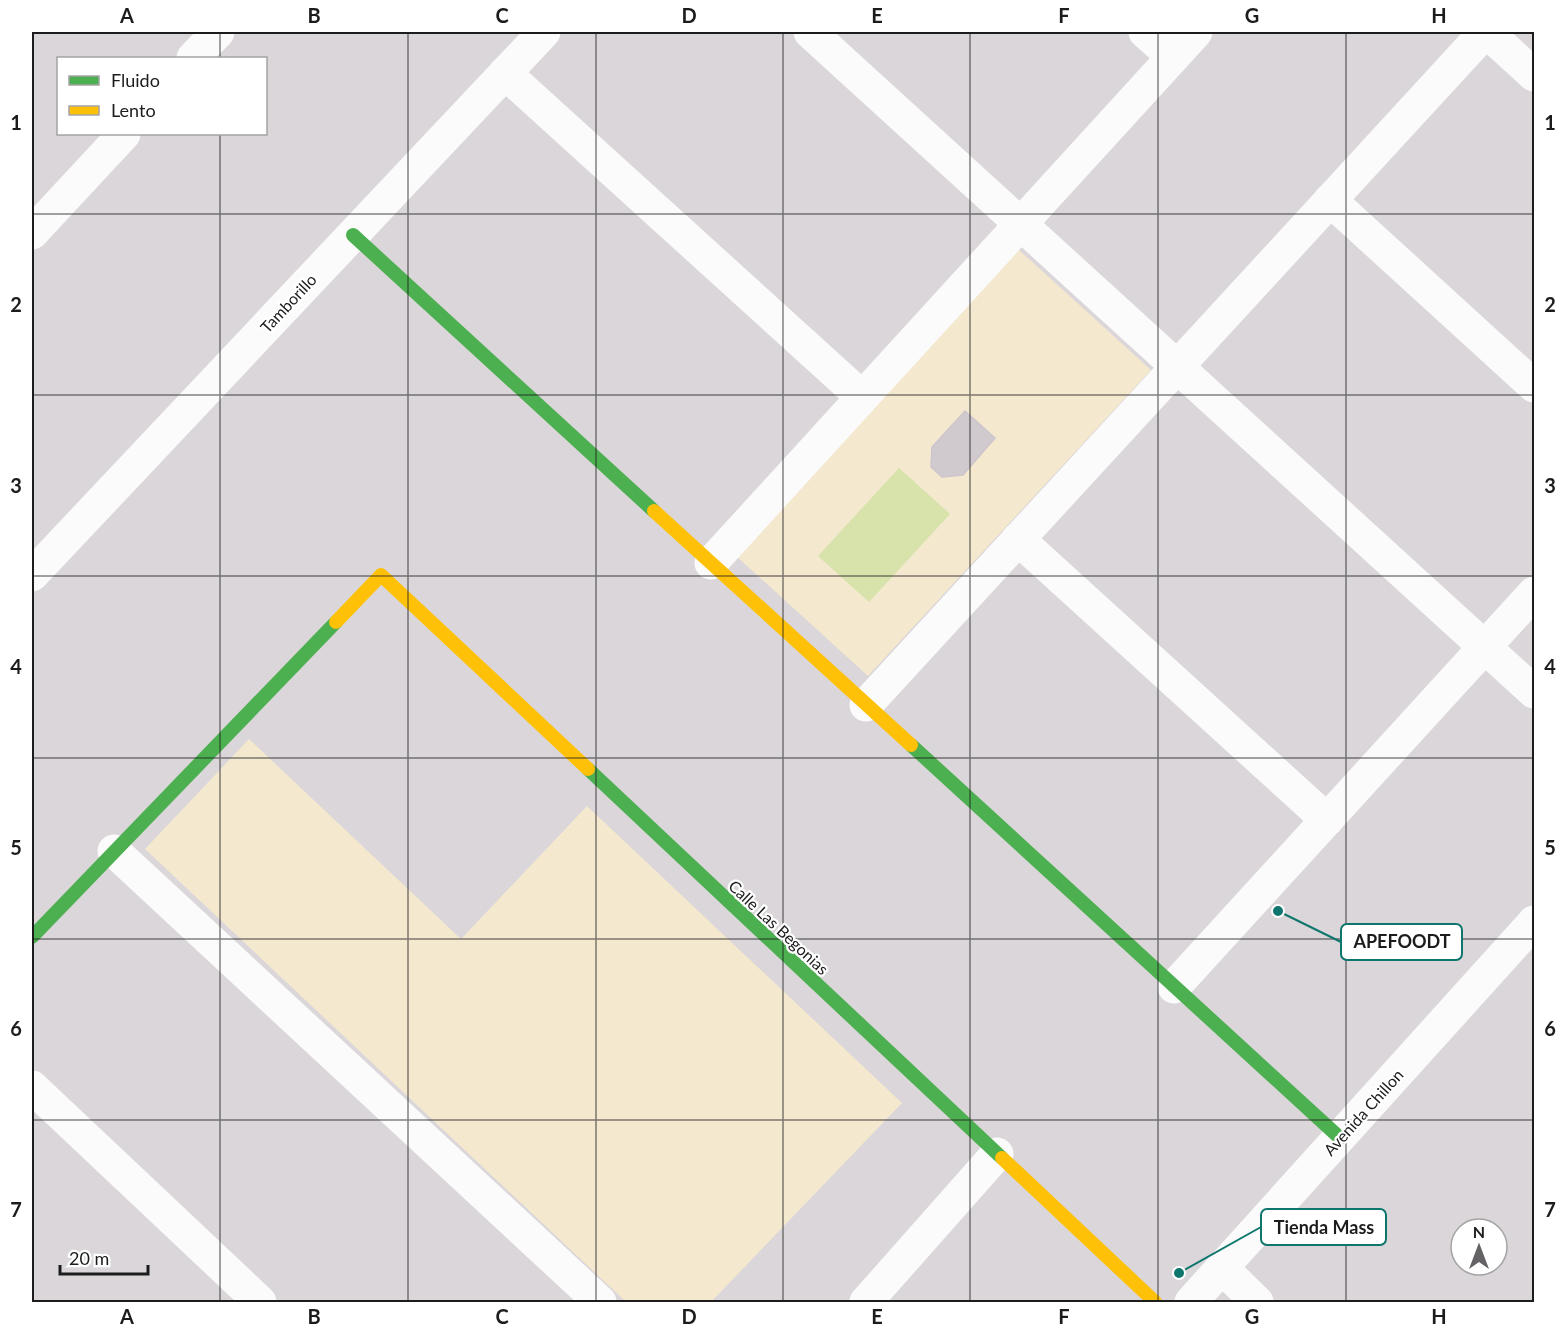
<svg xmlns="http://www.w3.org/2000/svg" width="1566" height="1334" viewBox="0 0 1566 1334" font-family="Lato,sans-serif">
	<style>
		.residential { fill: #dad6d9; fill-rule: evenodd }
		.park { fill: #f4e8cf }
		.pitch { fill: #d7e3ab }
		.building { fill: #d0cacf; stroke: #cec5cc; stroke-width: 1.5 }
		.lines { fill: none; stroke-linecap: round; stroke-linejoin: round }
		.street { stroke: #fcfbfc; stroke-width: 33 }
		.fast { stroke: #4caf50; stroke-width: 14 }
		.slow { stroke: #ffc107; stroke-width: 14 }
		.grid { fill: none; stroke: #1c1c1c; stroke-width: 1.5; stroke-opacity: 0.55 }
		.labels { text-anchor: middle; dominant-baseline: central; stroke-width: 4.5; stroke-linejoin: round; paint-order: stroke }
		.street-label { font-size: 16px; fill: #1c1c1c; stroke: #fff }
		.leader { fill: none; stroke: #0f766e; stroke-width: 2 }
		.callout-dot { fill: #0f766e; stroke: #fff; stroke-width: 2 }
		.callout { fill: #fff; stroke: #0f766e; stroke-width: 2 }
		.callout-label { font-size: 18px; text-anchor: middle; font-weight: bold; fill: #1c1c1c }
		.neatline { fill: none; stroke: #1c1c1c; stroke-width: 2 }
		.grid-label { font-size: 20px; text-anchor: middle; font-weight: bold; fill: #1c1c1c }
	</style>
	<rect width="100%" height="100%" fill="#ebe4e9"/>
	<path class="residential" d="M32,32H1534V1302H32ZM58,58H266V134H58ZM1461,1229H1497V1265H1461Z"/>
	<g class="park">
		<polygon points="1018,249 1151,370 868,676 735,555"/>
		<polygon points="249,739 461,939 587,806 902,1103 711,1302 626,1302 145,849"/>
	</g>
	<polygon class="pitch" points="899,468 950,514 869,602 818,556"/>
	<polygon class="building" points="965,411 995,438 963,475 942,477 931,467 932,447"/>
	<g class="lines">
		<g class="street">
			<polyline points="810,32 1534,692"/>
			<polyline points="1145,32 1173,57"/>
			<polyline points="1487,32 1534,75"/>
			<polyline points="193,58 218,32"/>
			<polyline points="505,73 862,397"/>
			<polyline points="1330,200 1534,386"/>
			<polyline points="32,233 124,134"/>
			<polyline points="1018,539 1327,820"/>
			<polyline points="711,563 1196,32"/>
			<polyline points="32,575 544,32"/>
			<polyline points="866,705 1485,32"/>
			<polyline points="114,851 600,1302"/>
			<polyline points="1174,987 1534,593"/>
			<polyline points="32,1087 260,1302"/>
			<polyline points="1222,1268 1257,1302"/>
			<polyline points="866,1302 997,1154"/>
			<polyline points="1191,1302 1534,922"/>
		</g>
		<g class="fast">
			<polyline points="353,235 654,511"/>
			<polyline points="911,745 1340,1138"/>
			<polyline points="588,769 1002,1158"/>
			<polyline points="32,937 336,622"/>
		</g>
		<g class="slow">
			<polyline points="654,511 911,745"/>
			<polyline points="336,622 381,575 588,769"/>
			<polyline points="1002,1158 1155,1302"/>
		</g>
	</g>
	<path class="grid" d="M220,32V58M408,32V1302M596,32V1302M783,32V1302M970,32V1302M1158,32V1302M1346,32V1302M220,134V1302M32,214H1534M32,395H1534M32,576H1534M32,758H1534M32,939H1534M32,1120H1534"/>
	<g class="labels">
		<g class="street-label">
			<text transform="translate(288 303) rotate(-47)">Tamborillo</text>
			<text transform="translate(779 927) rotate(43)">Calle Las Begonias</text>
			<text transform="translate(1363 1112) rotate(-48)">Avenida Chillon</text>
		</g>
	</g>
	<path class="leader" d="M1278 911L1341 942M1179 1273L1261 1227"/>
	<g class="callout-dot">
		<circle cx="1278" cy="911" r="6"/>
		<circle cx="1179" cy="1273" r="6"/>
	</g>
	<g class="callout">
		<rect x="1341" y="924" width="121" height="36" rx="6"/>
		<rect x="1261" y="1209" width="125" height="36" rx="6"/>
	</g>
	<g class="callout-label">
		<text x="1402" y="948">APEFOODT</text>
		<text x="1324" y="1234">Tienda Mass</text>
	</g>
	<rect width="1566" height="1334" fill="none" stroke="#ffffff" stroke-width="66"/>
	<rect x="57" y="57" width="210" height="78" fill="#ffffff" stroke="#a4a4a4" stroke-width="1.5"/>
	<rect x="69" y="76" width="30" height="9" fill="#4caf50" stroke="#a4a4a4" stroke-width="1.5"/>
	<text x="111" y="87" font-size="18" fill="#1c1c1c">Fluido</text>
	<rect x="69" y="106" width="30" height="9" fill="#ffc107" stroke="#a4a4a4" stroke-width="1.5"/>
	<text x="111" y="117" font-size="18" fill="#1c1c1c">Lento</text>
	<g transform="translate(1479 1247)"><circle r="28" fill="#ffffff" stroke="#a4a4a4" stroke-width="1.5"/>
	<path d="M0-4.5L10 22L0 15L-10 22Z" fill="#646264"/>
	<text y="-9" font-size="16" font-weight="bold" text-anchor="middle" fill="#1c1c1c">N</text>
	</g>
	<path d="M60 1265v9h88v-9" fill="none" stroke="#1c1c1c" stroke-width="3"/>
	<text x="69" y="1265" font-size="18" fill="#1c1c1c" stroke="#ffffff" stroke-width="4.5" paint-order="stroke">20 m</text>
	<rect x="33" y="33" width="1500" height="1268" class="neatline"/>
	<g class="grid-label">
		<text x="127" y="23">A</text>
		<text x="314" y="23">B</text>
		<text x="502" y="23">C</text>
		<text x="689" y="23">D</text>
		<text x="877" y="23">E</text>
		<text x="1064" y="23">F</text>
		<text x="1252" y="23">G</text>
		<text x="1439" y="23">H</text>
		<text x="16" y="130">1</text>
		<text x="1550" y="130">1</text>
		<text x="16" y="312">2</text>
		<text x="1550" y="312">2</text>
		<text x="16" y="493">3</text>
		<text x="1550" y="493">3</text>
		<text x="16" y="674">4</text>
		<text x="1550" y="674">4</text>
		<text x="16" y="855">5</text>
		<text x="1550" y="855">5</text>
		<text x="16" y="1036">6</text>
		<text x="1550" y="1036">6</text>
		<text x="16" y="1217">7</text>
		<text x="1550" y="1217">7</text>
		<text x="127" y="1324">A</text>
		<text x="314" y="1324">B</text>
		<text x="502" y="1324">C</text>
		<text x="689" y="1324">D</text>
		<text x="877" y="1324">E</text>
		<text x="1064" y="1324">F</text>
		<text x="1252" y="1324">G</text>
		<text x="1439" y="1324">H</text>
	</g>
</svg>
